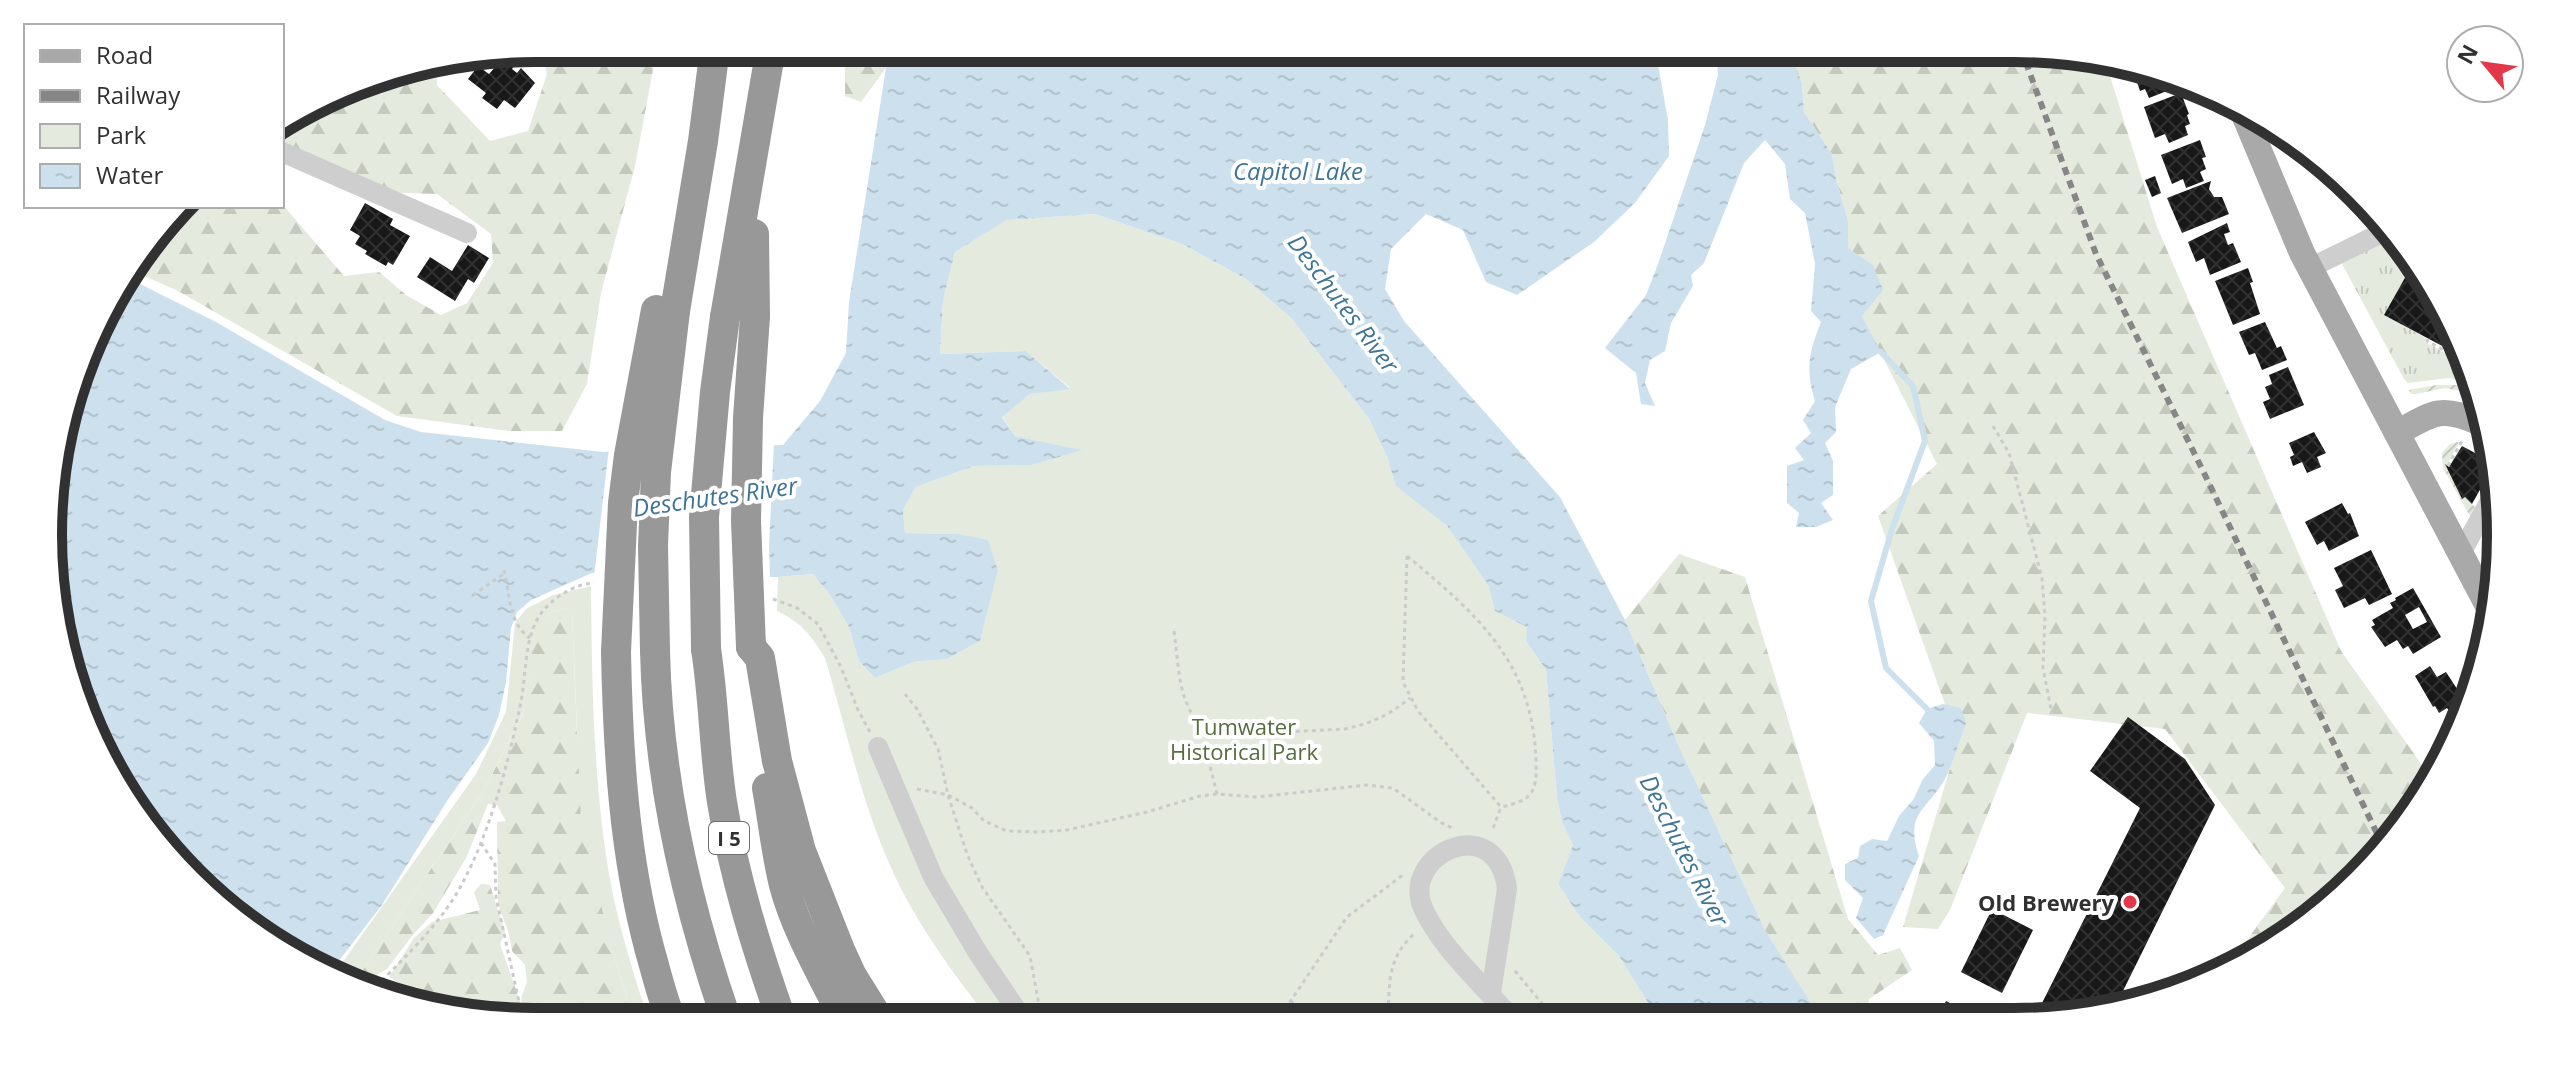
<svg xmlns="http://www.w3.org/2000/svg" width="2549" height="1070" viewBox="0 0 2549 1070" font-family="'Open Sans',sans-serif">
	<style>
		.grass { fill: url(#grass-tufts) }
		.forest { fill: url(#forest-firs) }
		.park { fill: #e4eadd }
		.garden { fill: url(#garden-furrows) }
		.water { fill: url(#water-ripples) }
		.pier { fill: #fff }
		.lines { fill: none; stroke-linecap: round; stroke-linejoin: round }
		.stream { stroke: #cce1ed; stroke-width: 6 }
		.building { fill: url(#building-cross-hatch); fill-rule: evenodd }
		.path { stroke: #cbcbcb; stroke-width: 3; stroke-dasharray: 4 4; stroke-linecap: butt }
		.minor { stroke: #cecece; stroke-width: 20 }
		.major { stroke: #a9a9a9; stroke-width: 26 }
		.highway { stroke: #989898; stroke-width: 30 }
		.rail { stroke: #868686; stroke-width: 6; stroke-dasharray: 8 6; stroke-linecap: butt }
		.highway-bridge { stroke: #989898; stroke-width: 30 }
		.poi-dot { fill: #e3384a; stroke: #fff; stroke-width: 3 }
		.labels { text-anchor: middle; dominant-baseline: central; stroke-width: 8; stroke-linejoin: round; paint-order: stroke }
		.shield { fill: #fff; stroke: #6f6f6f; stroke-width: 2 }
		.shield-label { font-size: 20px; font-weight: bold; fill: #313131 }
		.park-label { font-size: 22px; fill: #566d3e; stroke: #fff }
		.poi-label { font-size: 22px; font-weight: bold; fill: #313131; stroke: #fff; text-anchor: end }
		.water-label { font-size: 24px; font-style: italic; fill: #3f7593; stroke: #fff }
		.rim { fill: none; stroke: #313131; stroke-width: 10 }
	</style>
	<defs>
		<pattern id="grass-tufts" width="24" height="20" patternUnits="userSpaceOnUse" patternTransform="scale(2)"><rect width="24" height="20" fill="#e4eadd"/><path d="M3 7l-1-3M5 7V3M7 7l1-3M15 17l-1-3M17 17v-4M19 17l1-3" fill="none" stroke="#c4c9be"/></pattern>
		<pattern id="forest-firs" width="22" height="20" patternUnits="userSpaceOnUse" patternTransform="scale(2)"><rect width="22" height="20" fill="#e4eadd"/><path d="M5 1l3.5 6h-7zM16 11l3.5 6h-7z" fill="#c4c9be"/></pattern>
		<pattern id="garden-furrows" width="10" height="10" patternUnits="userSpaceOnUse" patternTransform="scale(2)"><rect width="10" height="10" fill="#e4eadd"/><path d="M-1 1l2-2M0 10L10 0M9 11l2-2" fill="none" stroke="#c4c9be"/></pattern>
		<pattern id="water-ripples" width="26" height="14" patternUnits="userSpaceOnUse" patternTransform="scale(2)"><rect width="26" height="14" fill="#cce1ed"/><path d="M2 4q2-2 4 0t4 0M15 11q2-2 4 0t4 0" fill="none" stroke="#b0c2cc"/></pattern>
		<pattern id="building-cross-hatch" width="8" height="8" patternUnits="userSpaceOnUse" patternTransform="scale(2)"><rect width="8" height="8" fill="#181818"/><path d="M0 0l8 8M0 8l8-8" fill="none" stroke="#313131"/></pattern>
	</defs>
	<rect width="100%" height="100%" fill="#fff"/>
	<polygon class="grass" points="2385,234 2411,267 2384,315 2426,338 2425,342 2462,362 2467,382 2449,378 2408,383 2404,379 2341,262"/>
	<g class="forest">
		<polygon points="541,48 657,48 635,166 601,293 587,384 562,431 509,431 397,416 178,291 131,270 184,206 282,206 282,204 344,276 379,272 406,295 441,315 467,303 493,263 491,234 437,194 375,192 282,145 282,129 378,74 436,64 437,85 490,141 528,131 547,74"/>
		<polygon points="845,48 893,48 886,68 861,102 845,96"/>
		<polygon points="1781,48 2014,48 2106,63 2157,227 2341,651 2432,779 2419,805 2335,901 2225,970 2285,888 2165,729 2027,713 1950,910 1938,929 1903,927 1958,741 1878,516 1937,464 1862,316 1873,265 1848,249 1848,220 1836,179 1832,154 1804,112 1802,82"/>
		<polygon points="1679,554 1745,577 1848,919 1878,955 1900,948 1912,970 1869,999 1868,1018 1820,1018 1814,1011 1765,930 1677,742 1625,620"/>
		<polygon points="564,608 572,612 577,733 611,946 634,1022 544,1022 540,1018 527,1019 521,998 527,982 525,965 512,951 509,934 498,904 497,822 506,821 497,805 488,804 466,858 433,913 412,936 387,969 378,974 366,990 354,983 484,790 523,714 534,632 548,614"/>
		<polygon points="481,884 490,885 505,932 500,944 523,1010 523,1020 376,995 375,991 394,994 403,985 389,977 414,938 432,922 480,910 474,892"/>
	</g>
	<g class="park">
		<path d="M1095,214L1182,244L1246,279L1292,319L1369,419L1388,459L1397,486L1447,526L1488,585L1495,611L1528,627L1526,641L1546,670L1557,798L1562,823L1573,845L1558,884L1580,917L1619,956L1658,1019L990,1021C950,969 911,917 886,856C859,792 845,725 825,658C811,635 802,623 777,611L778,577L813,574L830,595L849,627L859,661L875,678L913,662L947,659L980,641L998,571L958,534L905,533L903,510L916,487L974,466L1032,465L1080,450L1015,436L1002,416L1030,394L1070,388L1026,351L940,354L943,301L955,252L1007,220Z"/>
		<path d="M591,586C592,684 593,783 610,880C619,928 634,975 649,1022H634L611,946L581,822L572,612L564,608L548,614L535,632L523,713L484,790L354,983L335,973L476,774L506,712L515,623L526,609L553,595Z"/>
	</g>
	<g class="garden">
		<polygon points="2436,385 2456,385 2469,389 2470,393 2445,388 2416,394 2411,394 2409,390"/>
		<polygon points="2457,442 2459,442 2446,467 2462,498 2465,497 2475,507 2471,518 2443,468 2442,453 2450,444"/>
	</g>
	<g class="water">
		<polygon points="893,48 1655,48 1668,120 1669,156 1635,203 1594,242 1517,295 1486,282 1463,230 1426,214 1391,249 1385,289 1404,321 1560,497 1625,620 1677,742 1765,930 1820,1018 1658,1019 1619,956 1580,917 1558,884 1573,845 1562,823 1557,798 1546,670 1526,641 1527,627 1495,611 1488,585 1447,526 1396,486 1388,459 1369,419 1292,319 1246,279 1182,244 1095,214 1007,220 955,252 943,301 940,354 1026,351 1070,389 1030,394 1002,417 1015,436 1082,450 1032,465 974,466 916,487 903,510 905,533 958,534 988,540 998,571 980,641 947,659 913,662 875,678 859,661 849,627 830,595 813,574 778,577 592,573 531,600 517,612 511,628 506,682 499,715 488,743 447,801 382,905 331,971 238,921 113,779 57,630 52,471 113,292 126,277 216,322 385,420 421,432 603,452 783,445 820,401 846,353 849,302 886,68"/>
		<path d="M1716,48H1781L1789,52L1802,83L1804,112L1832,154L1836,179L1848,220V248L1873,265L1883,290L1862,316L1881,352L1851,369L1835,407L1836,432L1825,443L1833,461V495L1821,503L1833,520L1816,527H1796L1799,513L1787,503V466L1804,460L1795,448L1811,433L1803,420L1815,401C1805,369 1809,352 1821,322L1811,311L1815,264L1805,213L1790,199L1785,164L1765,140L1744,163L1704,263L1691,275L1693,286L1671,323L1665,351L1650,360L1645,383L1655,406L1641,404L1636,373L1605,348L1646,295L1658,264L1705,125L1718,75Z"/>
		<path d="M1943,704L1961,708L1966,723C1959,741 1954,760 1946,777C1928,811 1904,811 1919,856L1883,935L1874,939L1856,918L1863,898L1845,880V864L1858,858L1860,846L1872,839L1887,841L1899,816L1913,800L1923,779L1935,765L1934,741L1919,723L1927,709Z"/>
	</g>
	<polygon class="pier" points="774,442 769,546 770,580 594,577 609,448"/>
	<g class="lines">
		<polyline class="stream" points="1881,352 1913,386 1925,441 1892,529 1871,601 1886,668 1927,709"/>
	</g>
	<g class="building">
		<polygon points="524,50 528,54 519,65 516,63 512,69 517,73 521,68 535,83 515,108 504,100 497,109 482,98 486,93 468,79 478,66 489,74 509,52"/>
		<polygon points="2132,67 2170,74 2173,79 2163,82 2167,91 2149,98 2145,89 2140,91"/>
		<polygon points="2181,93 2189,114 2187,115 2190,124 2185,126 2188,135 2169,143 2165,134 2155,138 2144,107"/>
		<polygon points="2200,140 2206,157 2202,158 2206,169 2200,172 2204,181 2186,188 2183,179 2172,184 2161,155"/>
		<polygon points="2155,176 2161,193 2152,197 2145,180"/>
		<polygon points="2211,181 2209,189 2214,197 2222,197 2229,214 2182,233 2167,198"/>
		<polygon points="365,203 393,219 390,225 410,236 393,265 388,262 386,266 365,254 367,251 355,244 360,236 350,230"/>
		<polygon points="2227,223 2230,232 2224,234 2228,245 2233,243 2241,262 2210,275 2204,258 2196,262 2188,242"/>
		<polygon points="468,245 489,258 474,283 468,279 455,301 417,277 430,257 452,271"/>
		<polygon points="2411,267 2451,319 2461,356 2384,315"/>
		<polygon points="2248,268 2253,282 2250,283 2260,314 2233,325 2215,281"/>
		<polygon points="2265,322 2277,348 2281,346 2287,360 2262,370 2255,353 2249,355 2239,332"/>
		<polygon points="2288,367 2304,405 2270,419 2263,402 2270,399 2265,387 2272,384 2269,375"/>
		<polygon points="2314,432 2326,453 2317,457 2321,467 2307,473 2302,462 2293,466 2290,457 2294,455 2289,443"/>
		<polygon points="2462,446 2488,460 2491,470 2472,504 2465,497 2462,499 2445,464 2449,467"/>
		<polygon points="2342,503 2348,514 2350,513 2359,536 2329,551 2324,541 2317,545 2305,522"/>
		<polygon points="2371,550 2392,594 2369,605 2365,598 2344,608 2335,590 2343,586 2334,568"/>
		<path d="M2413,588L2441,637L2413,654L2408,646L2403,649L2397,640L2385,647L2371,627L2375,625L2372,620L2393,608L2390,603L2396,600L2395,598ZM2419,607L2427,622L2413,629L2405,615Z"/>
		<polygon points="2430,666 2437,677 2446,672 2463,698 2454,704 2456,708 2450,712 2447,708 2439,713 2435,706 2433,707 2415,676"/>
		<polygon points="2128,717 2185,759 2215,805 2121,995 2126,997 2121,1006 2078,1018 2047,1018 2048,1015 2038,1011 2140,808 2090,771"/>
		<polygon points="1992,909 2033,930 2002,993 1961,972"/>
		<polygon points="1946,1001 1979,1018 1938,1018"/>
	</g>
	<g class="lines">
		<g class="path">
			<polyline points="2428,339 2427,341 2461,359"/>
			<polyline points="1993,426 2009,453 2042,578 2045,615 2043,668 2052,714"/>
			<polyline points="2448,466 2463,439"/>
			<path d="M1407,556C1478,615 1533,663 1536,761C1537,793 1533,800 1501,807"/>
			<polyline points="1407,556 1403,682 1418,711 1501,807 1492,831"/>
			<path d="M504,570C510,594 508,623 530,638"/>
			<polyline points="473,595 505,573"/>
			<polyline points="773,599 797,608 818,624 841,667 858,710 870,732"/>
			<path d="M1174,631C1180,675 1177,702 1208,736L1209,762L1217,794"/>
			<polyline points="905,694 917,709 938,749 948,795 967,854 982,887 1030,956 1039,1005"/>
			<path d="M1208,736L1344,729C1370,724 1390,715 1410,698"/>
			<polyline points="917,789 948,795 972,808 984,821 1007,831 1039,832 1067,830 1147,812 1200,796 1217,794 1257,797 1367,785 1393,788 1440,822 1452,828"/>
			<polyline points="481,843 495,864 496,897 523,1020"/>
			<polyline points="1515,971 1555,1019"/>
			<path d="M371,992C404,957 442,924 464,880C490,831 509,761 520,706C527,677 523,637 542,612C554,597 575,584 594,583"/>
			<polyline points="1290,1002 1353,1020"/>
			<polyline points="1273,1020 1290,1002 1347,917 1403,875"/>
			<path d="M1387,1020C1391,984 1385,960 1415,933"/>
		</g>
		<g class="minor">
			<polyline points="282,152 467,233"/>
			<polyline points="2310,268 2375,236 2382,230"/>
			<polyline points="2460,555 2496,490"/>
			<polyline points="878,747 933,877 978,953 1024,1021"/>
			<path d="M1491,993L1507,889C1497,809 1400,854 1423,908C1442,950 1483,984 1512,1019"/>
		</g>
		<g class="major">
			<polyline points="2245,117 2302,253 2487,604"/>
			<path d="M2397,433C2431,414 2440,405 2478,422"/>
		</g>
		<g class="highway">
			<polyline points="754,234 755,316"/>
			<polyline points="675,311 703,141 715,48"/>
			<polyline points="725,317 771,48"/>
			<polyline points="751,647 760,658 777,761 801,851 840,950 852,976 880,1021"/>
			<path d="M706,649C714,700 714,751 722,802C734,877 757,950 782,1021"/>
			<path d="M655,651C658,777 686,903 727,1021"/>
			<path d="M616,652C618,753 624,854 650,951C657,975 662,998 672,1022"/>
			<path d="M767,788C773,821 776,853 784,885C796,931 825,979 845,1021"/>
		</g>
		<polyline class="rail" points="2021,49 2096,254 2204,473 2383,846"/>
		<g class="highway-bridge">
			<polyline points="751,647 746,521 748,418 755,316"/>
			<polyline points="706,649 704,517 715,392 725,317"/>
			<polyline points="655,651 653,546 656,472 675,311"/>
			<polyline points="616,652 623,503 629,455 656,310"/>
		</g>
	</g>
	<circle class="poi-dot" cx="2130" cy="902" r="8"/>
	<g class="labels">
		<rect class="shield" x="709" y="822" width="40" height="32" rx="6"/>
		<g class="shield-label">
			<text x="729" y="838">I 5</text>
		</g>
		<g class="park-label">
			<text x="1244" y="726">Tumwater<tspan x="1244" dy="25">Historical Park</tspan></text>
		</g>
		<g class="poi-label">
			<text x="2114" y="902">Old Brewery</text>
		</g>
		<g class="water-label">
			<text x="1298" y="170">Capitol Lake</text>
			<text transform="translate(1344 303) rotate(53)">Deschutes River</text>
			<text transform="translate(715 496) rotate(-8)">Deschutes River</text>
			<text transform="translate(1685 850) rotate(63)">Deschutes River</text>
		</g>
	</g>
	<path d="M0 0H2549V1070H0ZM535 62H2014A473 473 0 0 1 2487 535V535A473 473 0 0 1 2014 1008H535A473 473 0 0 1 62 535V535A473 473 0 0 1 535 62Z" fill="#fff" fill-rule="evenodd"/>
	<path class="rim" d="M535 62H2014A473 473 0 0 1 2487 535V535A473 473 0 0 1 2014 1008H535A473 473 0 0 1 62 535V535A473 473 0 0 1 535 62Z"/>
	<rect x="24" y="24" width="260" height="184" fill="#ffffff" stroke="#adadad" stroke-width="2"/>
	<rect x="40" y="50" width="40" height="12" fill="#a9a9a9" stroke="#adadad" stroke-width="2"/>
	<text x="96" y="64" font-size="24" fill="#313131">Road</text>
	<rect x="40" y="90" width="40" height="12" fill="#868686" stroke="#adadad" stroke-width="2"/>
	<text x="96" y="104" font-size="24" fill="#313131">Railway</text>
	<rect x="40" y="124" width="40" height="24" fill="#e4eadd" stroke="#adadad" stroke-width="2"/>
	<text x="96" y="144" font-size="24" fill="#313131">Park</text>
	<rect x="40" y="164" width="40" height="24" fill="url(#water-ripples)" stroke="#adadad" stroke-width="2"/>
	<text x="96" y="184" font-size="24" fill="#313131">Water</text>
	<g transform="translate(2485 64) rotate(299)"><circle r="38" fill="#ffffff" stroke="#adadad" stroke-width="2"/>
	<path d="M0-6L14 30L0 20L-14 30Z" fill="#e3384a"/>
	<text y="-12" font-size="22" font-weight="bold" text-anchor="middle" fill="#313131">N</text>
	</g>
</svg>
